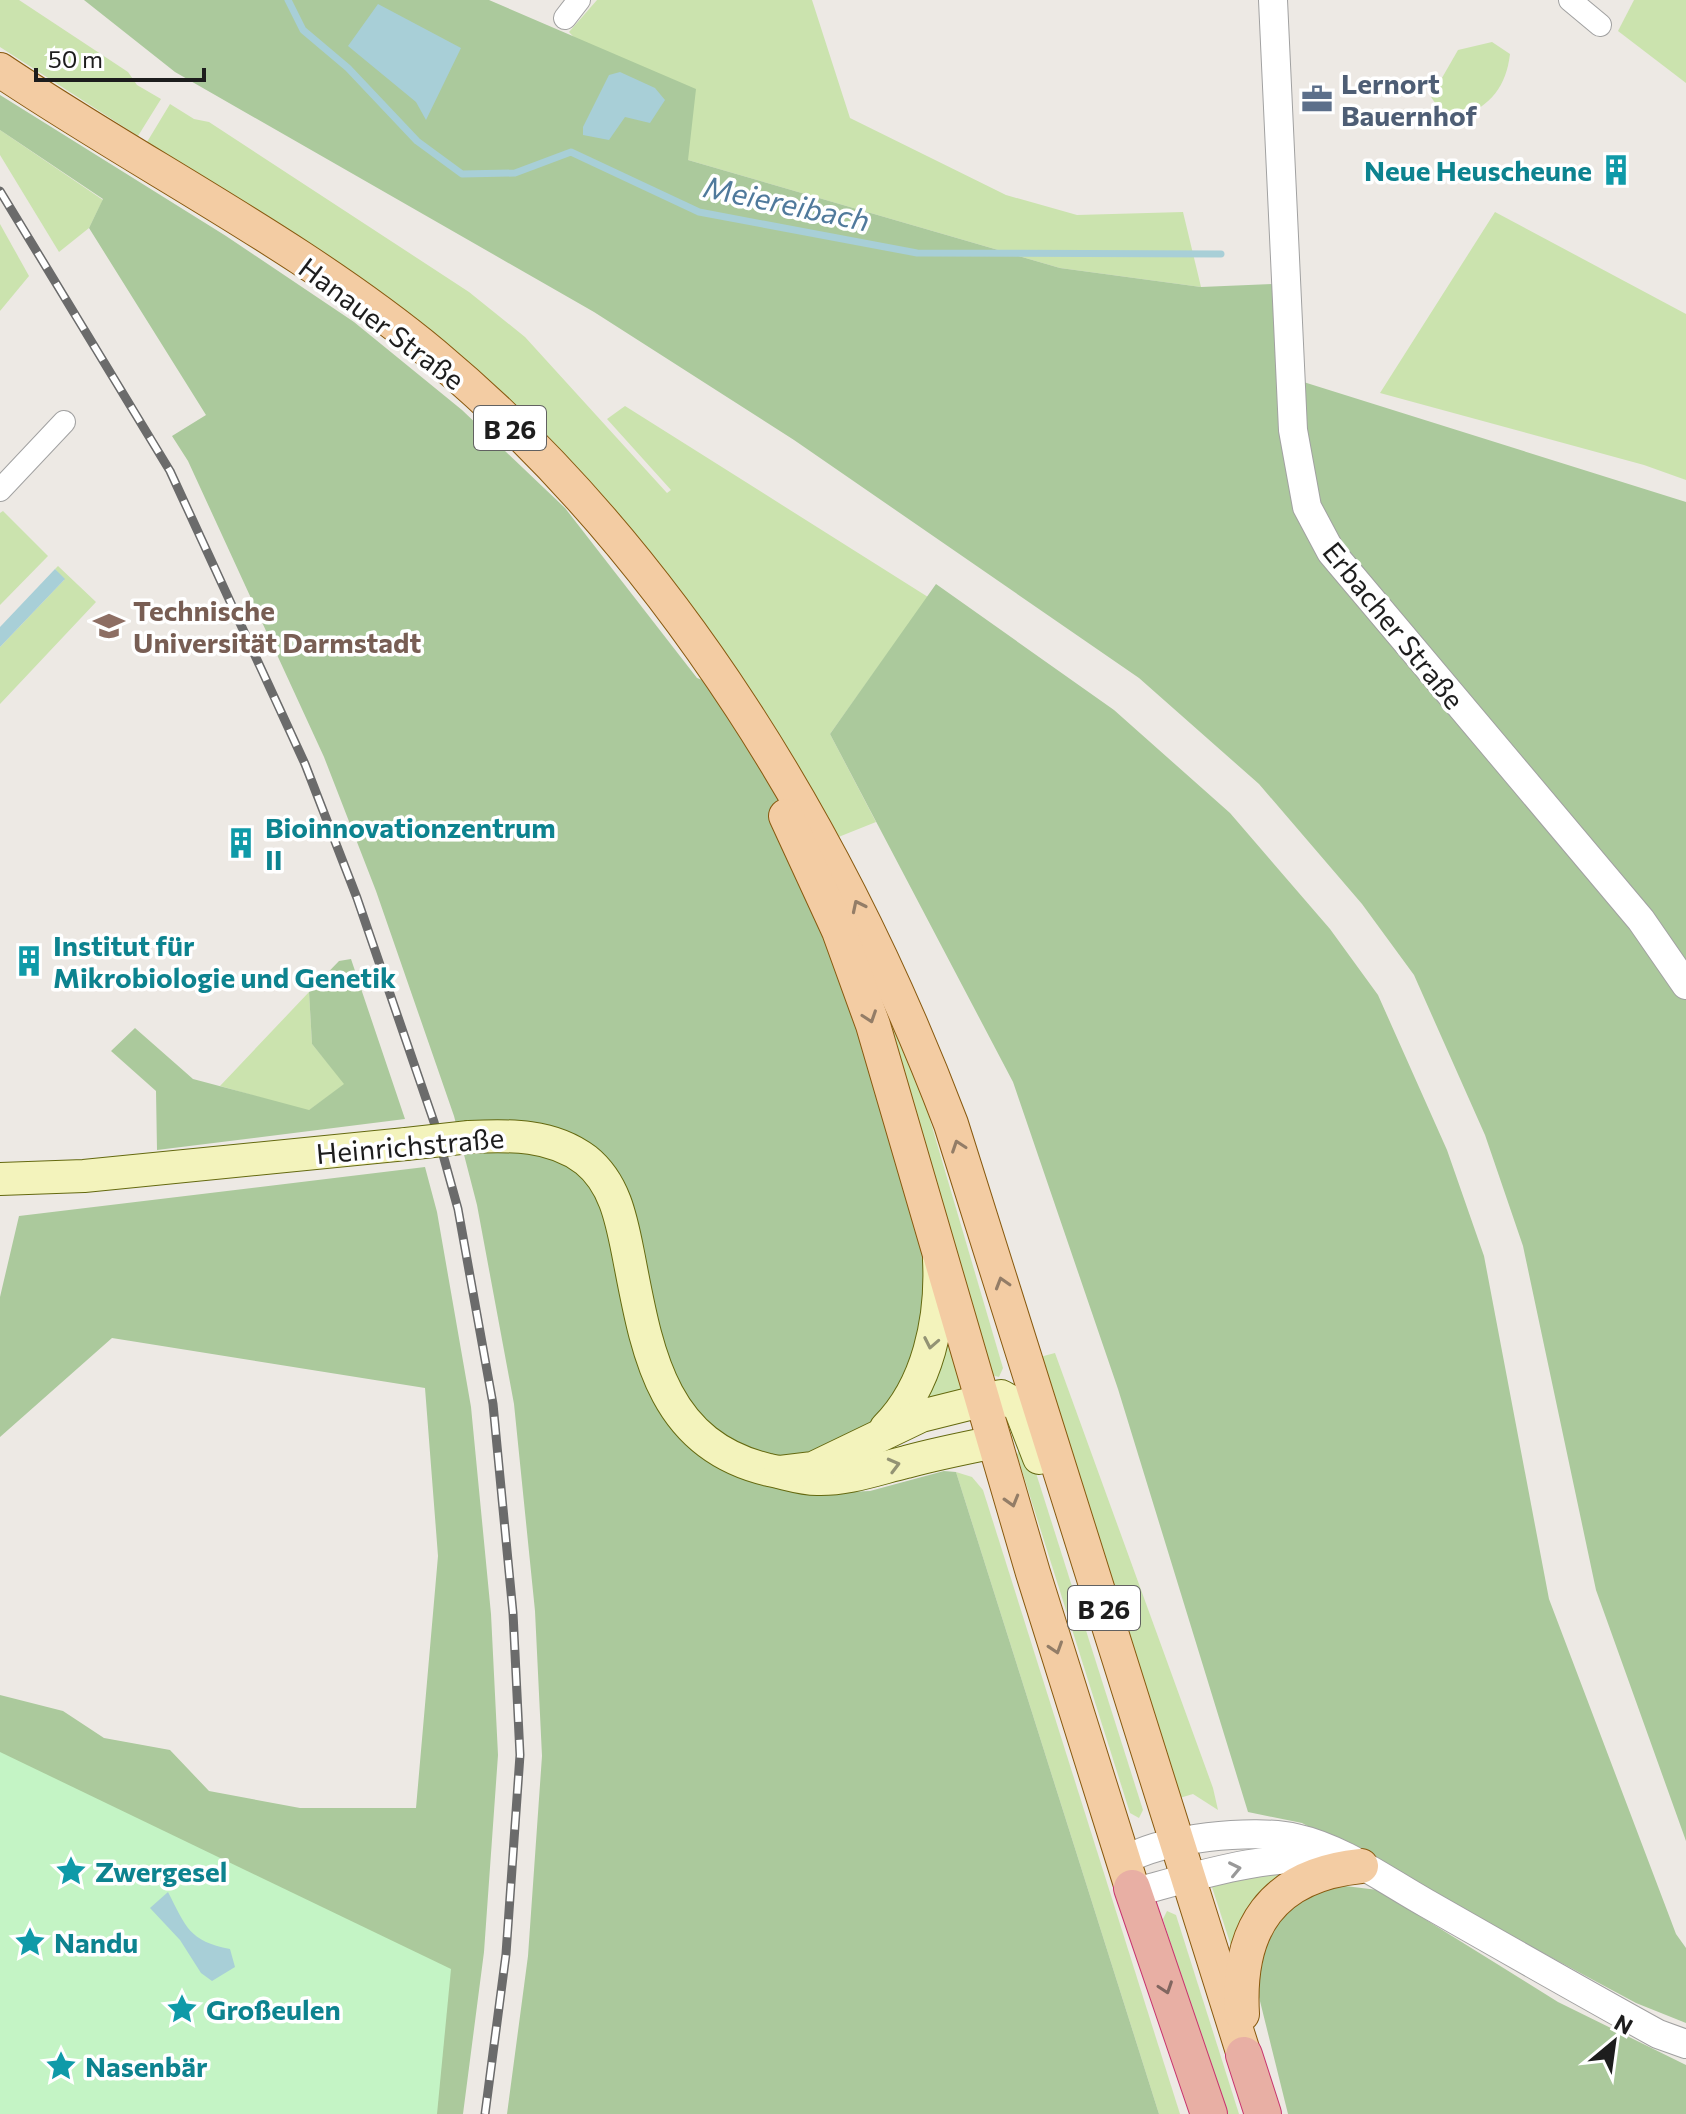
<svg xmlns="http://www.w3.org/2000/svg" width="1686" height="2114" viewBox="0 0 1686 2114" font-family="Commissioner,sans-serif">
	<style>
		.grass { fill: #cbe3ae }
		.forest { fill: #abc99c }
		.park { fill: #c4f4c5 }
		.water { fill: #a8cfd7 }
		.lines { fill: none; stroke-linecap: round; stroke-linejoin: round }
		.stream { stroke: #a8cfd7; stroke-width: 7 }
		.minor-casing { stroke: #a1a1a1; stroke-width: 24 }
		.tertiary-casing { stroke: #a1a1a1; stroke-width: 30 }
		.secondary-casing { stroke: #64690f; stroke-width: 34 }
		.primary-casing { stroke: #88590e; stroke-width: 36 }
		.trunk-casing { stroke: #c8346e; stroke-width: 38 }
		.minor { stroke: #fff; stroke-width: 22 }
		.tertiary { stroke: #fff; stroke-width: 28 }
		.secondary { stroke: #f3f3bc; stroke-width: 32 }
		.primary { stroke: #f3cca3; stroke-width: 34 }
		.trunk { stroke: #e8afa4; stroke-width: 36 }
		.rail-casing { stroke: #6b6b6b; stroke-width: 9 }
		.rail { stroke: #fff; stroke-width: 6; stroke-dasharray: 18; stroke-linecap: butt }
		.secondary-bridge-casing { stroke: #64690f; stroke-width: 34; stroke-linecap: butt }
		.secondary-bridge { stroke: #f3f3bc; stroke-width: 32 }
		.oneway { stroke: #937d67 }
		.oneway2 { stroke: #939374 }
		.oneway3 { stroke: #999 }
		.oneway4 { stroke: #826660 }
		.labels { text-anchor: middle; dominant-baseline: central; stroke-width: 7; stroke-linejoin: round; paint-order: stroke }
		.shield { fill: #fff; stroke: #616161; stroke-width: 2 }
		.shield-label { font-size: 26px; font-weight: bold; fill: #1d1d1d }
		.service-label { font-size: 28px; font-weight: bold; fill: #4e5e75; stroke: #fff; text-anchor: start }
		.culture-label { font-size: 28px; font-weight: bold; fill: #0d838f; stroke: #fff; text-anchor: start }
		.street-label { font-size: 28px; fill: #1d1d1d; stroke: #fff }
		.education-label { font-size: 28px; font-weight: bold; fill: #785e54; stroke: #fff; text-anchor: start }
		.water-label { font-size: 30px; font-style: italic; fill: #507a9c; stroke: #fff }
	</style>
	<rect width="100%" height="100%" fill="#ede9e4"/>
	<g class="grass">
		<polygon points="0,0 19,0 128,72 137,85 161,99 138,136 0,47"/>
		<polygon points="597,0 812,0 850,118 1006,195 1077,215 1183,212 1201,287 1060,268 688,160 569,32"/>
		<polygon points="1634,0 1686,0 1686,83 1618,31"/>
		<path d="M1492,42L1510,54C1506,87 1491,105 1460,118L1440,110L1431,97L1458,50Z"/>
		<polygon points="170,104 194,119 209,122 469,292 525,337 667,493 671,490 607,419 625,406 928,597 830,734 876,822 831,840 656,564 248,207 147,142"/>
		<polygon points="0,130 103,200 89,228 59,252 0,155"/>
		<polygon points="1495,212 1686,314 1686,480 1644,465 1380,393"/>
		<polygon points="0,224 29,276 0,311"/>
		<polygon points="3,511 48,556 0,605 0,513"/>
		<polygon points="58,566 96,602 0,704 0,647 64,580 55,569"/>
		<polygon points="808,833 918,1079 1003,1368 999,1377 991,1375"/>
		<polygon points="309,992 312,1044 345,1084 308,1111 220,1086"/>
		<polygon points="948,1321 968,1391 924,1402"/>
		<polygon points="1055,1353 1213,1788 1218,1810 1193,1794 1173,1800 1036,1358"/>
		<polygon points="1019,1448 1029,1451 1143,1810 1139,1818 1130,1813 1017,1455"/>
		<polygon points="956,1472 972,1477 983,1490 1180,2114 1159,2114"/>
		<polygon points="1287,1870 1234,1955 1211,1884"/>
		<polygon points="1167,1911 1176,1915 1239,2114 1224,2114 1163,1919"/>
	</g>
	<g class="forest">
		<polygon points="84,0 489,0 696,89 688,160 1060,268 1201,287 1274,284 1278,374 1686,502 1686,1841 1596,1590 1523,1246 1485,1135 1414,975 1362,904 1259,784 1139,678 794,440 594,312 175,72"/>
		<polygon points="0,95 226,236 354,322 462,410 565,508 697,678 727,689 839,931 929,1278 911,1376 823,1493 870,1491 944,1471 956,1472 1159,2114 507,2114 528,1956 542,1756 535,1611 514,1404 477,1205 454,1116 376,891 324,757 188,461 172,436 206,415 89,228 103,199 0,130"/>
		<polygon points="936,584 1114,710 1230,813 1330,929 1378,995 1447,1150 1484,1256 1549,1599 1676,1934 1686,1948 1686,2023 1636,2003 1302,1823 1248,1812 1118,1389 1013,1082 830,734"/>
		<polygon points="351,959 405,1119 157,1150 156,1091 111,1051 135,1028 193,1079 309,1110 344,1084 312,1044 309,992 339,961"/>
		<polygon points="425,1167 437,1212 471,1407 491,1614 498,1755 484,1952 463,2114 343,2114 0,1766 0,1695 63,1711 104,1738 170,1750 209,1791 300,1808 416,1808 438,1556 425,1388 112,1338 0,1437 0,1297 19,1216"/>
		<polygon points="1345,1886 1378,1890 1558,2002 1686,2065 1686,2114 1288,2114 1255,1981 1269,1923 1322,1888"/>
	</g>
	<polygon class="park" points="0,1752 451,1969 437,2114 0,2114"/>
	<g class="water">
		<polygon points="378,4 461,48 426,120 416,102 348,46"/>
		<polygon points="620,72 655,88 665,100 650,123 625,117 609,140 583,135 583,127 609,75"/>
		<polygon points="55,569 65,579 0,647 0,627"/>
		<path d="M168,1892C186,1927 189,1941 230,1949L235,1967L212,1981L201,1973L180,1940L150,1908Z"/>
	</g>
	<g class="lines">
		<polyline class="stream" points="288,0 303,30 348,68 417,141 462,174 515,173 571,152 699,212 917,253 1221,254"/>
		<defs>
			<g id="minor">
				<polyline points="1570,0 1600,25"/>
				<polyline points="565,18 579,0"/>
				<polyline points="0,490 64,422"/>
			</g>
			<g id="tertiary">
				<polyline points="1273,0 1293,430 1307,507 1331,552 1641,920 1686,985"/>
				<path d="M1124,1861C1160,1838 1254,1828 1296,1838C1342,1848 1385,1880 1426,1903C1503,1947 1580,1991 1658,2034L1686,2044"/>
				<path d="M1132,1888L1147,1889C1202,1874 1279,1851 1336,1861"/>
			</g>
			<g id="secondary">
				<path d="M469,1137C510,1135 552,1134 586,1160C616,1184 622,1223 629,1258C647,1351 661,1445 769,1470C785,1473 801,1479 817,1479C847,1480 877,1469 906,1462C935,1454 965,1448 995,1442"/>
				<polyline points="0,1179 84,1176 406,1144"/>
				<path d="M886,1428C928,1386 942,1319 939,1260"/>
				<polyline points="780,1472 813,1468 921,1416 1001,1396 1019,1406 1039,1458"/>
			</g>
			<g id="primary">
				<path d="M0,70C143,166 301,245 434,355C672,554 842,837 951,1124L1244,2055"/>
				<polyline points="786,816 839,931 873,1025 1033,1573 1132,1888"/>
				<path d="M1242,2014C1237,1928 1272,1875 1361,1866"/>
			</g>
			<g id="trunk">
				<polyline points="1132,1888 1209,2114"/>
				<polyline points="1244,2055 1263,2114"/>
			</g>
		</defs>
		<use href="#minor" class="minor-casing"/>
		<use href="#tertiary" class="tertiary-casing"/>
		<use href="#secondary" class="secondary-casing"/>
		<use href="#primary" class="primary-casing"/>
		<use href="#trunk" class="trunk-casing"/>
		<use href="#minor" class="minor"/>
		<use href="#tertiary" class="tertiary"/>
		<use href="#secondary" class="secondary"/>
		<use href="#primary" class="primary"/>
		<use href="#trunk" class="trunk"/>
		<defs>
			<polyline id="rail" points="0,191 170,471 305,764 357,898 434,1122 458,1209 493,1404 513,1613 520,1755 506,1954 485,2114"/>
		</defs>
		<use href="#rail" class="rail-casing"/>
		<use href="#rail" class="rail"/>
		<defs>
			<polyline id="secondary-bridge" points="406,1144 469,1137"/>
		</defs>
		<use href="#secondary-bridge" class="secondary-bridge-casing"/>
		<use href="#secondary-bridge" class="secondary-bridge"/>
	</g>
	<defs><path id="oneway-chevron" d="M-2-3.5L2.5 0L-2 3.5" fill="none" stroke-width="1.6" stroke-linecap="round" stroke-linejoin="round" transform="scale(2)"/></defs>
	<g class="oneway">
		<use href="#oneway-chevron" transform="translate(858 906) rotate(-116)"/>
		<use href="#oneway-chevron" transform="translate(870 1017) rotate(71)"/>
		<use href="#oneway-chevron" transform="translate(958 1146) rotate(-109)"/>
		<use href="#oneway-chevron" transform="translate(1002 1283) rotate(-107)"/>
		<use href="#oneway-chevron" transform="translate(1012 1501) rotate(74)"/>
		<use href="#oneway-chevron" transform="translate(1056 1648) rotate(72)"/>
	</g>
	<g class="oneway2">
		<use href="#oneway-chevron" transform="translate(931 1343) rotate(101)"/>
		<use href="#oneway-chevron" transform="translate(894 1465) rotate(-15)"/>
	</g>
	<use class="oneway3" href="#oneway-chevron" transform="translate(1235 1869) rotate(-12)"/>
	<use class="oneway4" href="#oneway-chevron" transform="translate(1166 1988) rotate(71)"/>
	<defs>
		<symbol id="office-bare" viewBox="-9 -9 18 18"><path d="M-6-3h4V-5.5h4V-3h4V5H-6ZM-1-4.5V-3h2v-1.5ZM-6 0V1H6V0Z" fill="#5c6f8a" stroke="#fff" stroke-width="2.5" paint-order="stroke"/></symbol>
		<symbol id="building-bare" viewBox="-9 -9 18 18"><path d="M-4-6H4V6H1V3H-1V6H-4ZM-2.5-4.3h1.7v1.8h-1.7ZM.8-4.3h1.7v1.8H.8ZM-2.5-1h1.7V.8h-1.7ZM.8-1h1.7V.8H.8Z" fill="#0f9aa8" stroke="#fff" stroke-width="2.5" paint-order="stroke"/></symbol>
		<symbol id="university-bare" viewBox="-9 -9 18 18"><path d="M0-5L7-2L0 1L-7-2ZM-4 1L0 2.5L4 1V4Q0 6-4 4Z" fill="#8d6e63" stroke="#fff" stroke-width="2.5" paint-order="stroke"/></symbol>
		<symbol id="sight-bare" viewBox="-9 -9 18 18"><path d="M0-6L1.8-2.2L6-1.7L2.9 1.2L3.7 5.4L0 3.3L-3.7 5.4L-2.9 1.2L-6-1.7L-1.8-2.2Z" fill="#0f9aa8" stroke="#fff" stroke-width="2.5" paint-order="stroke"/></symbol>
	</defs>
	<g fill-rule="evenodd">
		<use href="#office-bare" x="1295" y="77" width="44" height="44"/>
		<use href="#building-bare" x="1594" y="148" width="44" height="44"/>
		<use href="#university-bare" x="87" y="604" width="44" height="44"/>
		<use href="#building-bare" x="219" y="821" width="44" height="44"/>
		<use href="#building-bare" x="7" y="939" width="44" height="44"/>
		<use href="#sight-bare" x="49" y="1849" width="44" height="44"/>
		<use href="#sight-bare" x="8" y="1920" width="44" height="44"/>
		<use href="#sight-bare" x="160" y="1987" width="44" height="44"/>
		<use href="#sight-bare" x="39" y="2044" width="44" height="44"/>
	</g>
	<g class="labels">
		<g class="shield">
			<rect x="474" y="406" width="72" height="44" rx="6"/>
			<rect x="1068" y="1586" width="72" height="44" rx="6"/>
		</g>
		<g class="shield-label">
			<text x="510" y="428">B 26</text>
			<text x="1104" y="1608">B 26</text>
		</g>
		<g class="service-label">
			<text x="1341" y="83">Lernort<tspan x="1341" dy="32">Bauernhof</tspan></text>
		</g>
		<g class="culture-label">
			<text x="1592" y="170" text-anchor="end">Neue Heuscheune</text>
			<text x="265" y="827">Bioinnovationzentrum<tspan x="265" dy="32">II</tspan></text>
			<text x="53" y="945">Institut für<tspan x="53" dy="32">Mikrobiologie und Genetik</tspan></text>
			<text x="95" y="1871">Zwergesel</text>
			<text x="54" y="1942">Nandu</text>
			<text x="206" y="2009">Großeulen</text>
			<text x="85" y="2066">Nasenbär</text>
		</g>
		<g class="street-label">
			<text transform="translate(382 323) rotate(37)">Hanauer Straße</text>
			<text transform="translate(1394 625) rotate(51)">Erbacher Straße</text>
			<text transform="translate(410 1145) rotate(-5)">Heinrichstraße</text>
		</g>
		<g class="education-label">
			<text x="133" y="610">Technische<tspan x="133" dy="32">Universität Darmstadt</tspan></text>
		</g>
		<g class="water-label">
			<text transform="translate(787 202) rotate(12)">Meiereibach</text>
		</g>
	</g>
	<g transform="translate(1614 2042) rotate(29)" stroke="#ffffff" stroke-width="6" paint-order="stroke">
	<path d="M0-6L14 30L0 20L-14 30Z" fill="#1d1d1d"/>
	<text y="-12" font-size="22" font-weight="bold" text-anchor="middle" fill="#1d1d1d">N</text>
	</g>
	<path d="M36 68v12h168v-12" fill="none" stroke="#1d1d1d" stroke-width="4"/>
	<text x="48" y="68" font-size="24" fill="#1d1d1d" stroke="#ffffff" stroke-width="6" paint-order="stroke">50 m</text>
</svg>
